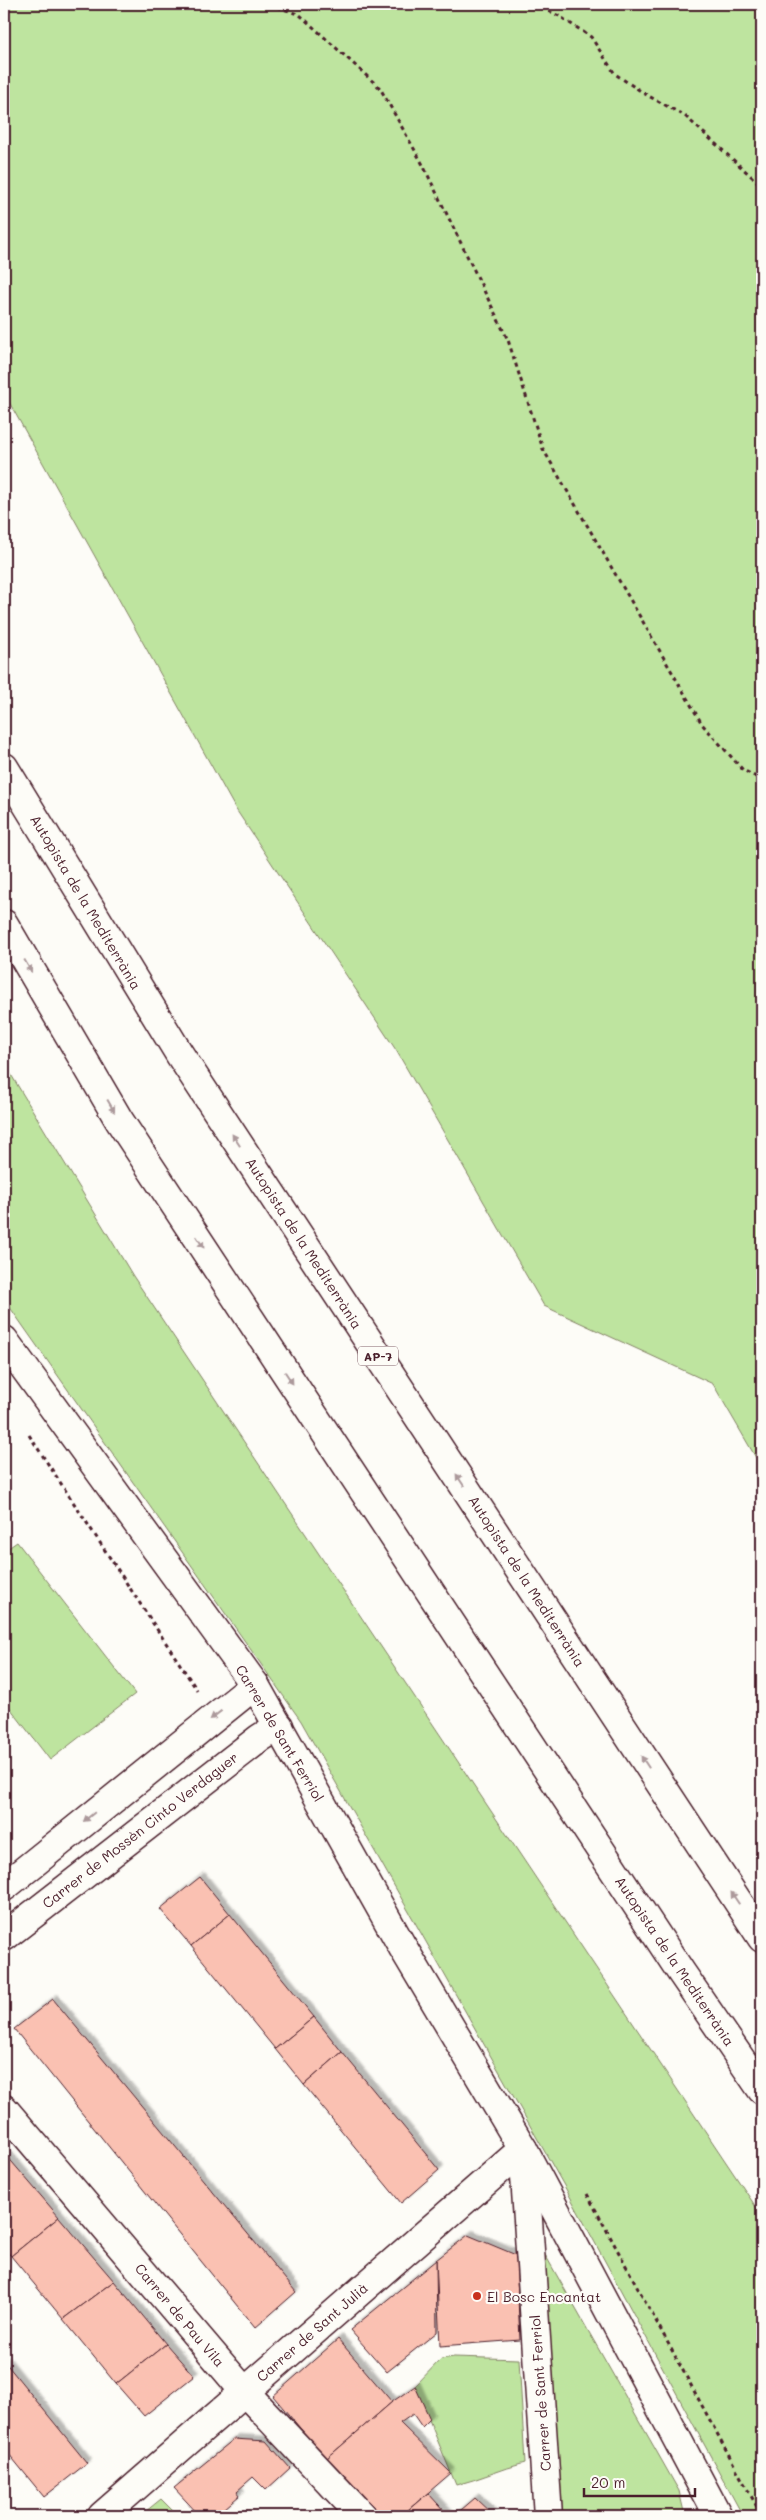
<svg xmlns="http://www.w3.org/2000/svg" width="766" height="2520" viewBox="0 0 766 2520" font-family="Mali,sans-serif">
	<style>
		.green { fill: #bee49f; stroke: #848265 }
		.building { fill: #fac1b2; stroke: #4a1f2b; filter: url(#shadow) }
		.lines { fill: none; stroke-linecap: round; stroke-linejoin: round }
		.minor-casing { stroke: #4a1f2b; stroke-width: 31 }
		.highway-casing { stroke: #4a1f2b; stroke-width: 31 }
		.path { stroke: #4a1f2b; stroke-width: 3; stroke-dasharray: 4 4; stroke-linecap: butt }
		.minor { stroke: #fdfcf7; stroke-width: 28 }
		.highway { stroke: #fdfcf7; stroke-width: 28 }
		.oneway { fill: #ac999b }
		.poi-dot { fill: #c8321e; stroke: #fdfcf7; stroke-width: 2 }
		.labels { text-anchor: middle; dominant-baseline: central; stroke-width: 4.5; stroke-linejoin: round; paint-order: stroke }
		.shield { fill: #fdfcf7; stroke: #806168; stroke-width: 1 }
		.shield-label { font-size: 12px; font-weight: bold; fill: #4a1f2b }
		.street-label { font-size: 14px; fill: #4a1f2b; stroke: #fdfcf7 }
		.poi-label { font-size: 14px; fill: #4a1f2b; stroke: #fdfcf7; text-anchor: start }
	</style>
	<defs>
		<filter id="shadow"><feDropShadow dx="4.5" dy="-4.5" stdDeviation="1" flood-color="#0004"/></filter>
	</defs>
	<rect width="100%" height="100%" fill="#fdfcf7"/>
	<filter id="ink" filterUnits="userSpaceOnUse"><feTurbulence type="fractalNoise" baseFrequency=".02" numOctaves="2"/><feDisplacementMap in="SourceGraphic" scale="10" xChannelSelector="R" yChannelSelector="G"/><feConvolveMatrix kernelMatrix="1 2 1 2 8 2 1 2 1" color-interpolation-filters="sRGB"/></filter>
	<g filter="url(#ink)">
		<g class="green">
			<polygon points="4,4 762,4 762,1468 713,1384 544,1306 396,1050 235,808 4,393"/>
			<polygon points="4,1063 133,1276 762,2216 762,2516 743,2516 567,2191 301,1721 4,1299"/>
			<polygon points="17,1542 135,1694 50,1760 4,1700 4,1551"/>
			<polygon points="543,2251 679,2491 685,2516 563,2516"/>
			<path d="M454,2357L519,2359L525,2463C501,2469 480,2479 456,2485L415,2386L441,2359Z"/>
			<polygon points="161,2499 178,2516 140,2516"/>
		</g>
		<g class="building">
			<polygon points="200,1877 230,1914 191,1946 160,1909"/>
			<polygon points="230,1914 314,2017 275,2049 191,1946"/>
			<polygon points="53,1999 296,2292 255,2328 14,2029"/>
			<polygon points="314,2017 342,2052 304,2085 275,2049"/>
			<polygon points="342,2052 439,2170 401,2203 304,2085"/>
			<polygon points="6,2155 59,2217 11,2256 4,2248 4,2157"/>
			<polygon points="59,2217 114,2281 63,2319 11,2256"/>
			<polygon points="468,2235 516,2255 520,2340 440,2346 436,2260"/>
			<polygon points="436,2260 437,2332 387,2372 350,2330"/>
			<polygon points="114,2281 166,2344 116,2384 63,2319"/>
			<polygon points="338,2339 392,2402 326,2459 273,2396"/>
			<polygon points="166,2344 194,2376 144,2416 116,2384"/>
			<polygon points="4,2361 87,2463 44,2497 4,2448"/>
			<polygon points="415,2386 430,2419 422,2427 413,2414 400,2423 451,2473 401,2516 380,2516 326,2459 392,2402"/>
			<polygon points="234,2439 266,2441 290,2468 266,2490 253,2477 237,2491 240,2495 216,2516 200,2516 174,2488"/>
			<polygon points="428,2493 449,2516 401,2516"/>
			<polygon points="475,2498 494,2516 454,2516"/>
		</g>
		<g class="lines">
			<defs>
				<g id="minor">
					<polyline points="4,1340 255,1685 402,1946 523,2149 718,2516"/>
					<polyline points="4,1887 255,1685"/>
					<polyline points="4,1937 260,1738 279,1726"/>
					<polyline points="4,2109 244,2391 362,2516"/>
					<polyline points="524,2161 548,2516"/>
					<polyline points="102,2516 523,2149"/>
				</g>
				<g id="highway">
					<polyline points="4,767 180,1055 762,1938"/>
					<polyline points="4,924 119,1120 681,1972 762,2090"/>
				</g>
			</defs>
			<use href="#minor" class="minor-casing"/>
			<use href="#highway" class="highway-casing"/>
			<g class="path">
				<polyline points="270,4 300,15 380,88 422,163 508,340 543,449 702,724 743,770 762,780"/>
				<polyline points="534,4 559,16 591,37 615,74 645,94 685,116 762,186"/>
				<polyline points="29,1435 197,1690"/>
				<polyline points="587,2194 762,2516"/>
			</g>
			<use href="#minor" class="minor"/>
			<use href="#highway" class="highway"/>
		</g>
		<defs><path id="oneway-solid" d="M-6-.8H1V-3.2L6.5 0L1 3.2V.8H-6Z" transform="scale(1.25)"/></defs>
		<g class="oneway">
			<use href="#oneway-solid" transform="translate(28 966) rotate(60)"/>
			<use href="#oneway-solid" transform="translate(111 1106) rotate(60)"/>
			<use href="#oneway-solid" transform="translate(236 1140) rotate(-123)"/>
			<use href="#oneway-solid" transform="translate(200 1242) rotate(57)"/>
			<use href="#oneway-solid" transform="translate(289 1378) rotate(57)"/>
			<use href="#oneway-solid" transform="translate(460 1480) rotate(-123)"/>
			<use href="#oneway-solid" transform="translate(216 1715) rotate(142)"/>
			<use href="#oneway-solid" transform="translate(645 1762) rotate(-123)"/>
			<use href="#oneway-solid" transform="translate(89 1817) rotate(141)"/>
			<use href="#oneway-solid" transform="translate(735 1898) rotate(-124)"/>
		</g>
	</g>
	<circle class="poi-dot" cx="477" cy="2296" r="5"/>
	<g class="labels">
		<rect class="shield" x="358" y="1346.5" width="40" height="19" rx="4"/>
		<g class="shield-label">
			<text x="378" y="1356">AP-7</text>
		</g>
		<g class="street-label">
			<text transform="translate(86 902) rotate(59)">Autopista de la Mediterrània</text>
			<text transform="translate(304 1243) rotate(57)">Autopista de la Mediterrània</text>
			<text transform="translate(527 1581) rotate(57)">Autopista de la Mediterrània</text>
			<text transform="translate(280 1733) rotate(59)">Carrer de Sant Ferriol</text>
			<text transform="translate(140 1830) rotate(-38)">Carrer de Mossèn Cinto Verdaguer</text>
			<text transform="translate(675 1961) rotate(56)">Autopista de la Mediterrània</text>
			<text transform="translate(180 2315) rotate(50)">Carrer de Pau Vila</text>
			<text transform="translate(312 2332) rotate(-41)">Carrer de Sant Julià</text>
			<text transform="translate(540 2393) rotate(-94)">Carrer de Sant Ferriol</text>
		</g>
		<g class="poi-label">
			<text x="487" y="2296">El Bosc Encantat</text>
		</g>
	</g>
	<rect width="766" height="2520" fill="none" stroke="#fdfcf7" stroke-width="20"/>
	<rect x="10" y="10" width="746" height="2500" fill="none" stroke="#4a1f2b" stroke-width="2" filter="url(#ink)"/>
	<path d="M584 2488v8h111v-8" fill="none" stroke="#4a1f2b" stroke-width="2.5"/>
	<text x="591" y="2488" font-size="15" fill="#4a1f2b" stroke="#fdfcf7" stroke-width="4" paint-order="stroke">20 m</text>
</svg>
